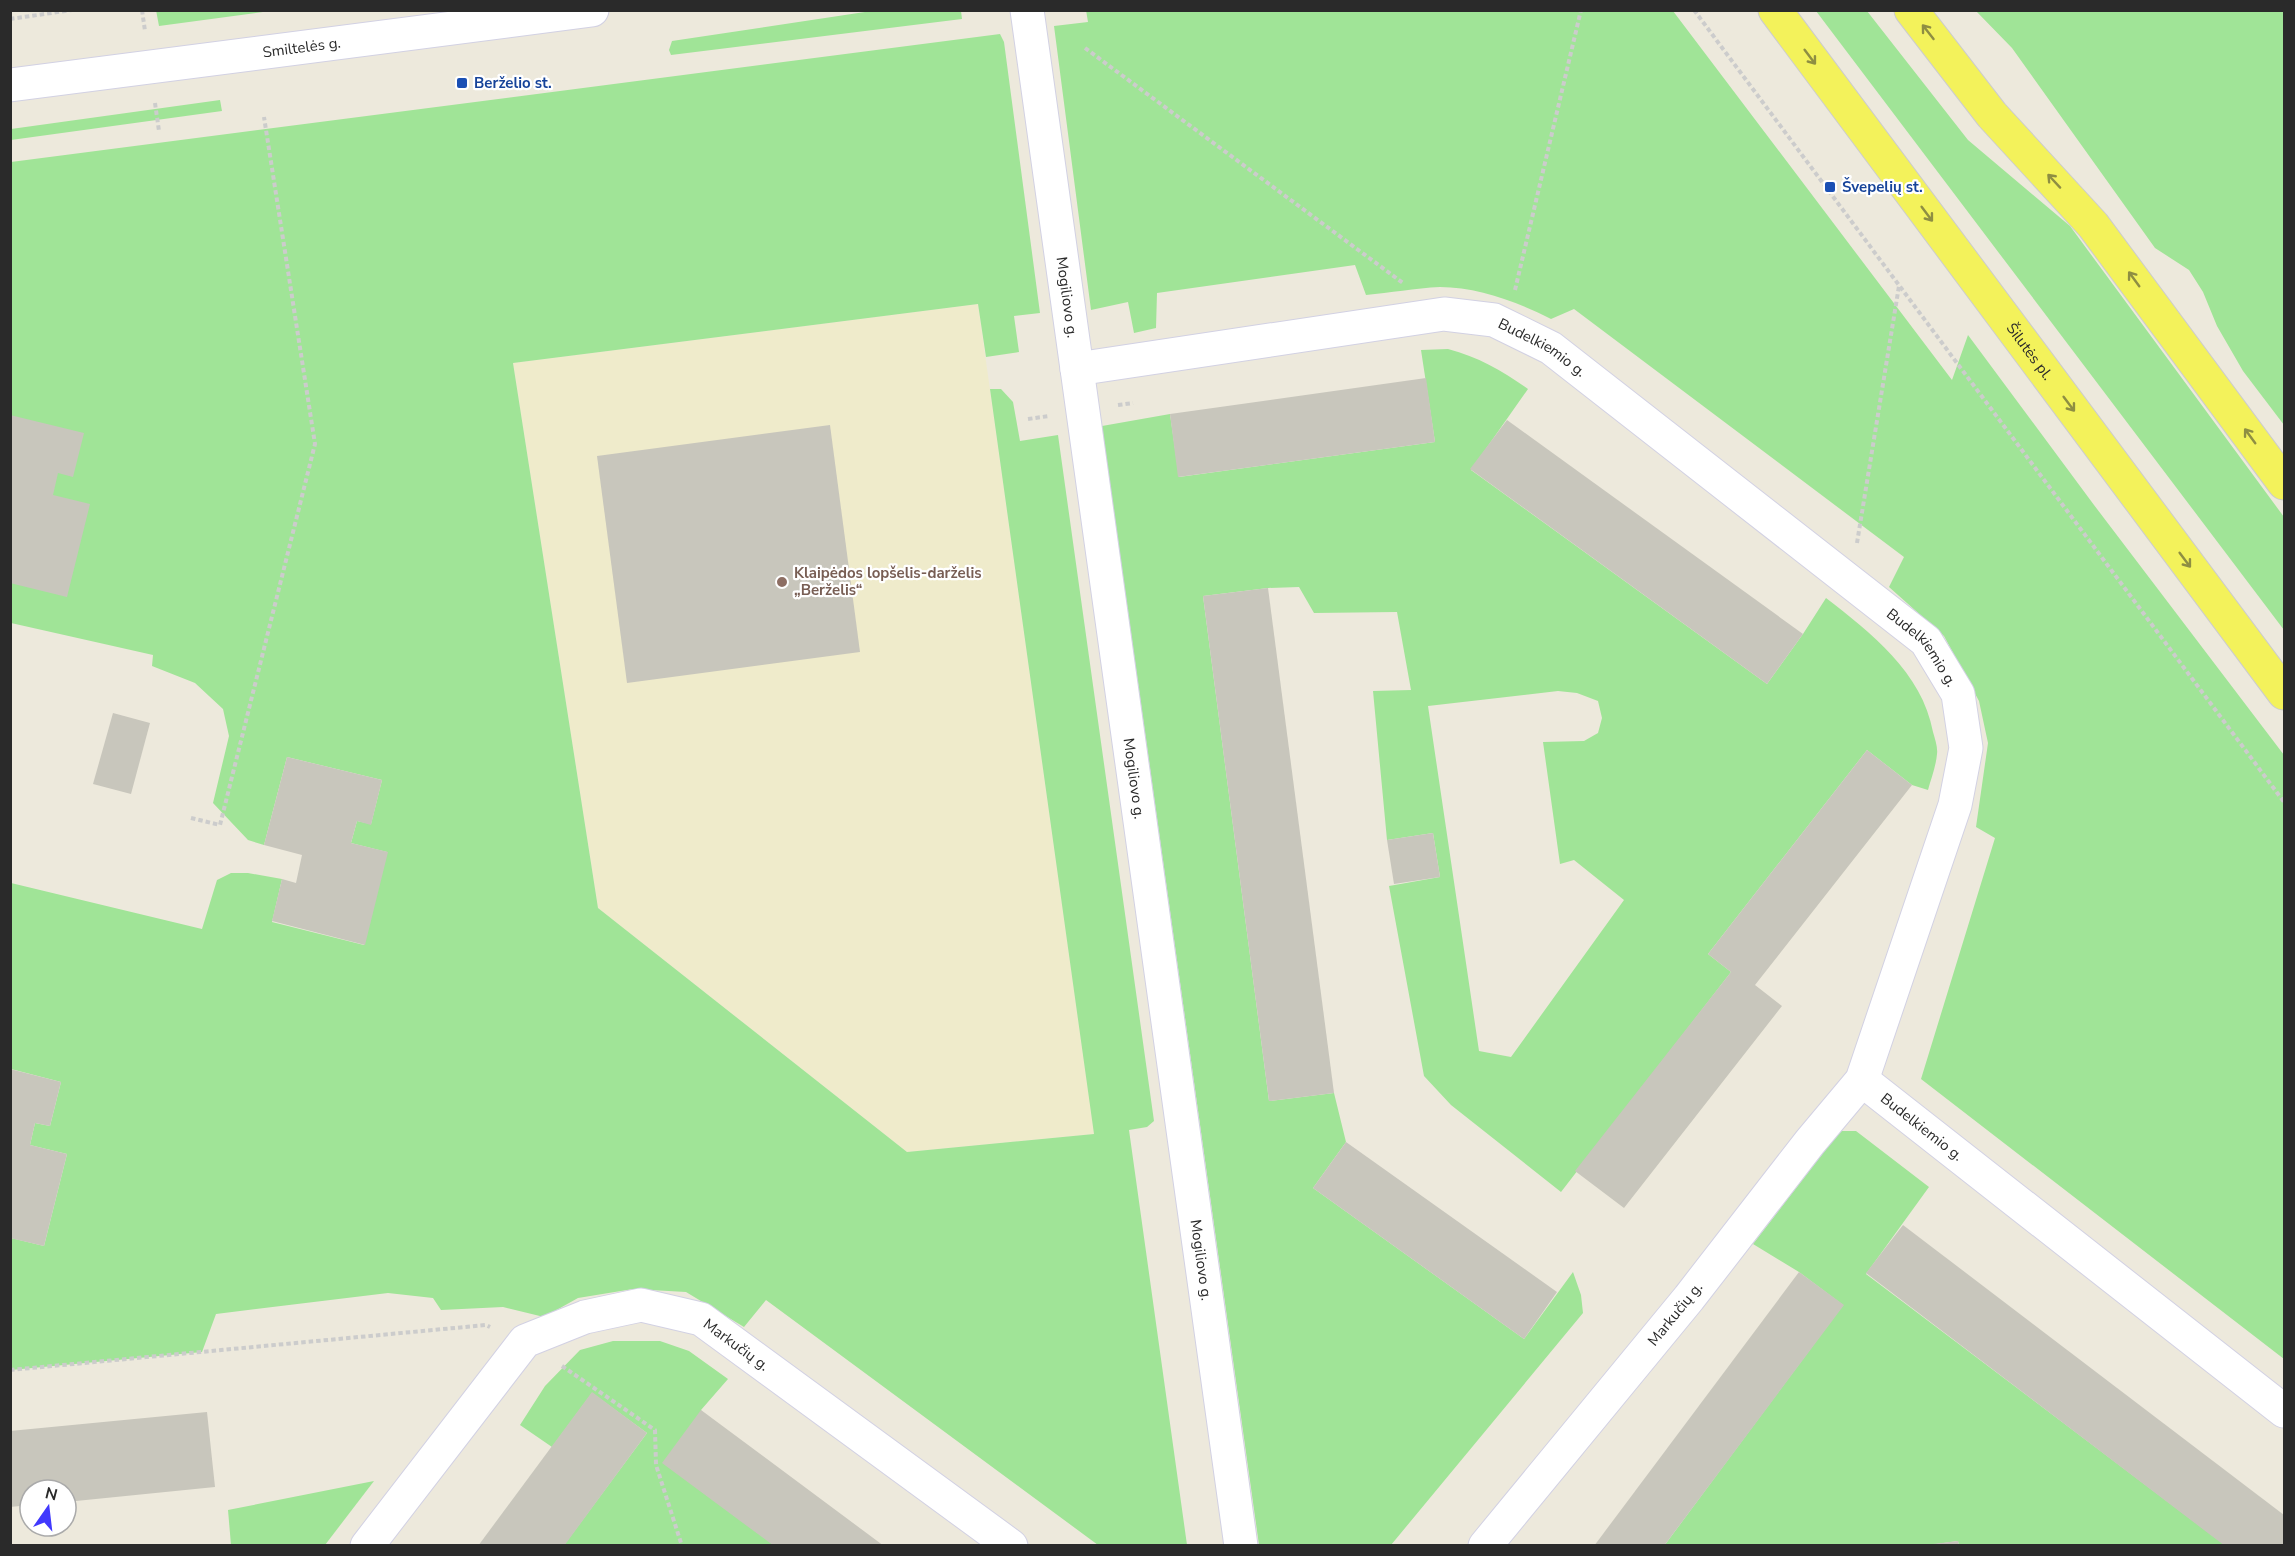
<svg xmlns="http://www.w3.org/2000/svg" width="2295" height="1556" viewBox="0 0 2295 1556" font-family="'Nunito Sans',sans-serif">
	<style>
		.education { fill: #efebcb }
		.green { fill: #a0e497; fill-rule: evenodd }
		.building { fill: #c8c6bc }
		.lines { fill: none; stroke-linecap: round; stroke-linejoin: round }
		.minor-casing { stroke: #d2d1e3; stroke-width: 35 }
		.major-casing { stroke: #ccc; stroke-width: 35 }
		.path { stroke: #ccc; stroke-width: 4; stroke-dasharray: 4.5 3; stroke-linecap: butt }
		.minor { stroke: #fff; stroke-width: 33 }
		.major { stroke: #f3f25b; stroke-width: 33 }
		.oneway { stroke: #8e8e42 }
		.transit-dot { fill: #1a4fb4; stroke: #fff; stroke-width: 2 }
		.education-dot { fill: #8d6e63; stroke: #fff; stroke-width: 2 }
		.labels { text-anchor: middle; dominant-baseline: central; stroke-width: 4.5; stroke-linejoin: round; paint-order: stroke }
		.street-label { font-size: 15px; fill: #2a2a2a; stroke: #fff }
		.transit-label { font-size: 15px; font-weight: bold; fill: #164399; stroke: #fff; text-anchor: start }
		.education-label { font-size: 15px; font-weight: bold; fill: #785e54; stroke: #fff; text-anchor: start }
	</style>
	<rect width="100%" height="100%" fill="#ede9dc"/>
	<polygon class="education" points="978,304 1094,1134 907,1152 598,908 513,363"/>
	<g class="green">
		<polygon points="156,10 270,10 270,11 159,26"/>
		<polygon points="878,10 961,11 962,19 671,55 669,50 672,41"/>
		<path d="M1086,10L1673,11L1952,380L1968,335L2094,505L2284,755V1359L1921,1079L1995,838L1976,827L1988,743L1979,701L1944,636L1889,587L1904,557L1574,309L1551,319C1518,302 1477,287 1440,287C1415,288 1390,293 1366,295L1355,265L1157,293L1156,328L1134,333L1128,302L1091,310L1054,26L1088,22Z"/>
		<polygon points="1816,11 1867,11 1968,140 2070,226 2284,517 2284,630"/>
		<polygon points="1976,11 2284,11 2284,425 2243,371 2217,326 2203,292 2189,270 2155,248 2012,48"/>
		<polygon points="1000,34 1004,42 1040,313 1014,316 1019,352 986,357 978,304 513,363 598,908 907,1152 1094,1134 990,389 1001,389 1013,402 1020,441 1058,435 1154,1121 1147,1127 1129,1130 1187,1545 1098,1545 766,1300 744,1327 686,1292 633,1289 578,1298 544,1317 503,1307 441,1310 433,1298 388,1293 216,1314 202,1352 11,1370 11,1238 44,1246 67,1154 30,1145 35,1123 50,1126 61,1082 11,1069 11,883 202,929 217,880 231,873 248,873 282,879 272,922 364,945 387,852 351,843 357,821 371,824 382,780 287,757 264,845 248,840 213,803 229,736 223,709 195,683 152,666 153,655 11,623 11,162"/>
		<polygon points="220,100 222,111 11,140 11,129"/>
		<path d="M1448,349C1479,357 1502,371 1528,389L1471,470L1767,684L1803,634L1826,598C1871,633 1922,672 1933,732C1935,739 1938,748 1937,754C1936,766 1931,779 1928,790L1912,785L1867,750L1708,954L1731,972L1561,1192L1451,1105L1424,1076L1389,886L1440,877L1433,833L1387,840L1373,691L1411,690L1397,612L1314,613L1299,587L1268,588L1203,596L1269,1101L1334,1093L1346,1142L1313,1188L1524,1339L1573,1272L1581,1295L1583,1313L1391,1545H1259L1102,426L1170,414L1179,477L1435,442L1421,350ZM1558,691L1577,693L1598,701L1602,718L1598,733L1584,741L1543,742L1560,864L1574,860L1624,900L1511,1057L1479,1051L1428,706Z"/>
		<polygon points="1840,1131 1856,1131 1929,1187 1866,1274 2225,1545 1959,1546 1958,1541 1922,1546 1664,1546 1843,1305 1799,1272 1753,1244"/>
		<polygon points="613,1341 660,1341 689,1351 728,1379 701,1410 774,1545 564,1545 647,1433 592,1393 552,1447 520,1425 545,1386 580,1350"/>
		<polygon points="374,1481 325,1545 231,1545 228,1510"/>
	</g>
	<g class="building">
		<polygon points="1426,378 1435,442 1178,477 1170,414"/>
		<polygon points="10,415 84,433 73,477 58,473 53,495 90,504 67,597 10,583"/>
		<polygon points="1507,420 1803,634 1767,684 1470,469"/>
		<polygon points="830,425 860,652 627,683 597,456"/>
		<polygon points="1268,588 1334,1093 1269,1101 1203,596"/>
		<polygon points="113,713 150,723 131,794 93,784"/>
		<polygon points="1867,750 1912,785 1755,985 1782,1006 1624,1208 1575,1171 1731,972 1708,954"/>
		<polygon points="287,757 382,780 371,825 357,821 351,843 388,852 365,945 272,921 282,879 296,883 302,855 264,845"/>
		<polygon points="1433,833 1440,877 1394,884 1387,840"/>
		<polygon points="10,1069 61,1082 50,1126 35,1123 30,1145 67,1154 44,1246 10,1238"/>
		<polygon points="1346,1142 1557,1292 1524,1339 1313,1188"/>
		<polygon points="1903,1225 2284,1515 2284,1546 2225,1546 1866,1273"/>
		<polygon points="1799,1272 1844,1305 1664,1546 1594,1546"/>
		<polygon points="592,1392 647,1433 564,1546 478,1546"/>
		<polygon points="701,1410 884,1546 774,1546 662,1463"/>
		<polygon points="207,1412 215,1487 66,1502 66,1490 30,1490 30,1505 10,1507 10,1431"/>
		<polygon points="1958,1541 1959,1546 1933,1546 1933,1544"/>
	</g>
	<g class="lines">
		<defs>
			<g id="minor">
				<path id="s1" d="M1027,10L1241,1546"/>
				<path id="s2" d="M10,85L592,10"/>
				<path id="s3" d="M1077,369L1444,314L1494,320L1551,348L1926,641L1958,694L1966,748L1955,805L1862,1080L1810,1142L1689,1298L1485,1546"/>
				<path id="s4" d="M1862,1080L2284,1411"/>
				<path id="s5" d="M367,1546L525,1341L585,1317L641,1305L701,1319L1011,1546"/>
			</g>
			<g id="major">
				<path id="s6" d="M1775,10L2284,693"/>
				<polyline points="1911,10 1992,115 2093,225 2284,483"/>
			</g>
		</defs>
		<use href="#minor" class="minor-casing"/>
		<use href="#major" class="major-casing"/>
		<g class="path">
			<polyline points="142,10 145,31"/>
			<polyline points="1694,10 2284,802"/>
			<polyline points="10,19 72,10"/>
			<polyline points="1085,48 1403,283"/>
			<polyline points="155,103 159,131"/>
			<polyline points="1515,290 1581,10"/>
			<polyline points="1118,405 1133,403"/>
			<polyline points="1028,419 1049,416"/>
			<polyline points="1857,543 1899,286"/>
			<polyline points="191,818 220,825 315,444 264,117"/>
			<polyline points="562,1366 655,1430 656,1465 682,1546"/>
			<polyline points="10,1370 486,1325 490,1327"/>
		</g>
		<use href="#minor" class="minor"/>
		<use href="#major" class="major"/>
	</g>
	<defs><path id="oneway-shaft" d="M-6 0H5M1.5-3L5.5 0L1.5 3" fill="none" stroke-width="1.6" stroke-linecap="round" stroke-linejoin="round" transform="scale(1.5)"/></defs>
	<g class="oneway">
		<use href="#oneway-shaft" transform="translate(1928 32) rotate(-128)"/>
		<use href="#oneway-shaft" transform="translate(1810 57) rotate(53)"/>
		<use href="#oneway-shaft" transform="translate(2054 181) rotate(-133)"/>
		<use href="#oneway-shaft" transform="translate(1927 214) rotate(53)"/>
		<use href="#oneway-shaft" transform="translate(2134 279) rotate(-126)"/>
		<use href="#oneway-shaft" transform="translate(2069 404) rotate(53)"/>
		<use href="#oneway-shaft" transform="translate(2250 436) rotate(-126)"/>
		<use href="#oneway-shaft" transform="translate(2185 560) rotate(53)"/>
	</g>
	<g class="transit-dot">
		<rect x="456" y="77" width="12" height="12" rx="3"/>
		<rect x="1824" y="181" width="12" height="12" rx="3"/>
	</g>
	<circle class="education-dot" cx="782" cy="582" r="6"/>
	<g class="labels">
		<g class="street-label">
			<text stroke="none"><textPath href="#s2" startOffset="294">Smiltelės g.</textPath></text>
			<text stroke="none"><textPath href="#s1" startOffset="290">Mogiliovo g.</textPath></text>
			<text stroke="none"><textPath href="#s3" startOffset="477">Budelkiemio g.</textPath></text>
			<text stroke="none"><textPath href="#s6" startOffset="426">Šilutės pl.</textPath></text>
			<text stroke="none"><textPath href="#s3" startOffset="963">Budelkiemio g.</textPath></text>
			<text stroke="none"><textPath href="#s1" startOffset="776">Mogiliovo g.</textPath></text>
			<text stroke="none"><textPath href="#s4" startOffset="76">Budelkiemio g.</textPath></text>
			<text stroke="none"><textPath href="#s1" startOffset="1262">Mogiliovo g.</textPath></text>
			<text transform="translate(1675 1314) rotate(-51)">Markučių g.</text>
			<text stroke="none"><textPath href="#s5" startOffset="486">Markučių g.</textPath></text>
		</g>
		<g class="transit-label">
			<text x="474" y="83">Berželio st.</text>
			<text x="1842" y="187">Švepelių st.</text>
		</g>
		<g class="education-label">
			<text x="794" y="573">Klaipėdos lopšelis-darželis<tspan x="794" dy="17">„Berželis“</tspan></text>
		</g>
	</g>
	<rect width="2295" height="1556" fill="none" stroke="#2a2a2a" stroke-width="24"/>
	<g transform="translate(48 1508) rotate(14)"><circle r="28" fill="#ffffff" stroke="#aaaaaa" stroke-width="1.5"/>
	<path d="M0-4.5L10 22L0 15L-10 22Z" fill="#4139fd"/>
	<text y="-9" font-size="16" font-weight="bold" text-anchor="middle" fill="#2a2a2a">N</text>
	</g>
</svg>
